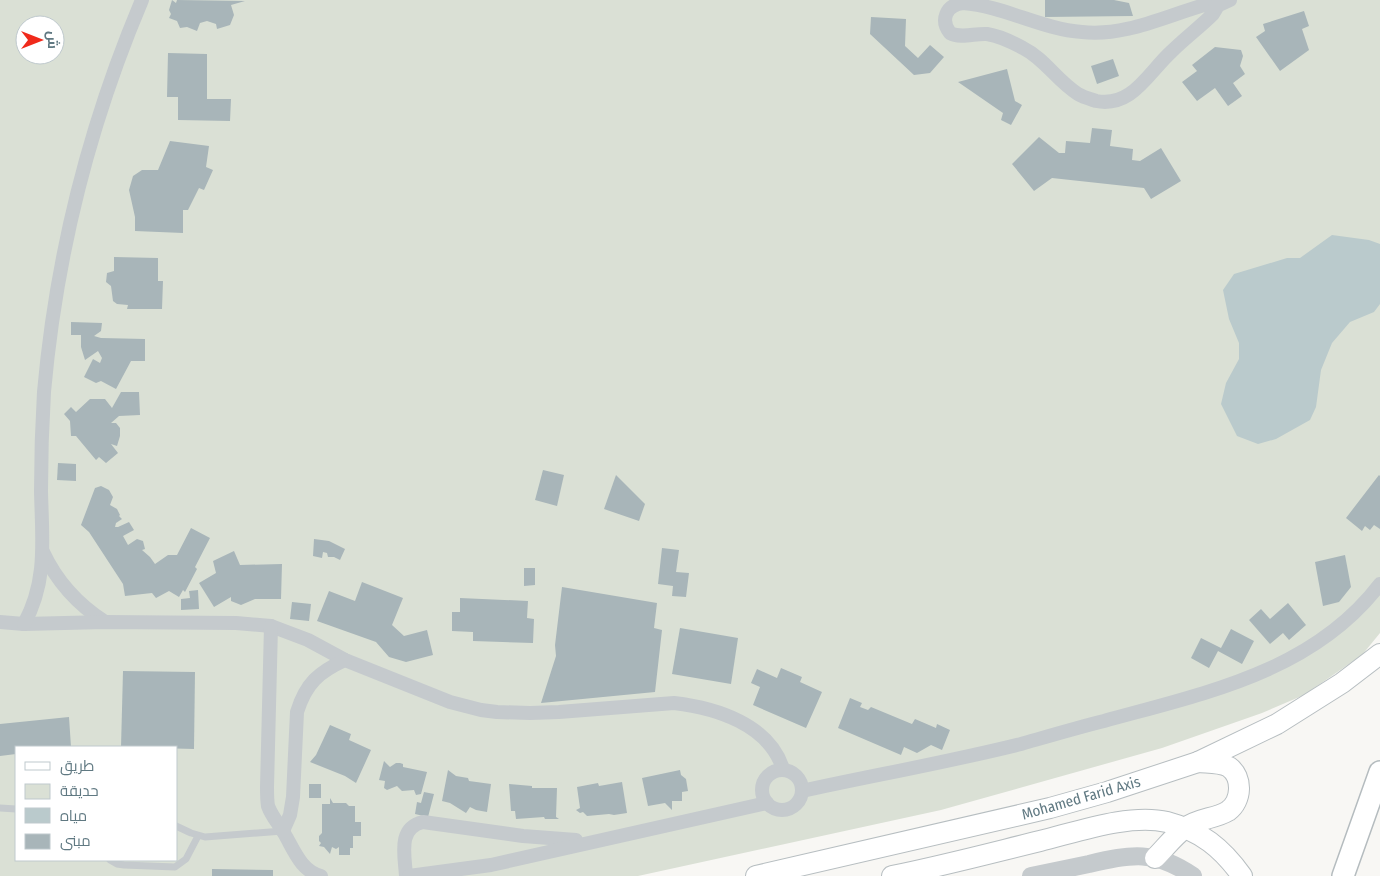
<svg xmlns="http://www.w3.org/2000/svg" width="1380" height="876" viewBox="0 0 1380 876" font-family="'Fira Sans Condensed',Cairo,sans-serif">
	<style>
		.green { fill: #dae0d5; fill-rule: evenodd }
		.water { fill: #bacacc }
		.building { fill: #a8b5b9 }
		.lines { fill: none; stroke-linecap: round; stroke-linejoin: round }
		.secondary-casing { stroke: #b7bec1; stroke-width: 22 }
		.primary-casing { stroke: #b5bcbf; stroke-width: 24 }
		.service { stroke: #c5cacd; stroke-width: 7 }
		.minor { stroke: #c5cacd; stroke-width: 14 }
		.tertiary { stroke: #c5cacd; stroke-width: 18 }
		.secondary { stroke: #fff; stroke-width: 20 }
		.primary { stroke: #fff; stroke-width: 21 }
		.labels { text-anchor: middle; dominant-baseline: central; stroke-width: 5; stroke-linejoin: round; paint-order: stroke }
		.street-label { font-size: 15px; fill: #607982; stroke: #fff }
	</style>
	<rect width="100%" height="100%" fill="#f8f7f4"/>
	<path class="green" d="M0,0H1380V633L1362,655L1304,695L1262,713L1162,748L941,810L638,876H0ZM25,25H55V55H25ZM16,747H176V860H16Z"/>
	<polygon class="water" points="1332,235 1369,240 1380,244 1380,304 1374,312 1350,322 1332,343 1321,370 1316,407 1310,420 1276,439 1258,444 1237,436 1221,404 1226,383 1239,359 1239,343 1229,319 1223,290 1234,274 1287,258 1300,258"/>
	<g class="building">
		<polygon points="172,0 176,3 177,0 245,1 231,5 234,15 230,25 217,29 216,24 207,21 200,23 197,31 187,27 180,28 177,21 169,18 171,14 169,10"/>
		<polygon points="1045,0 1114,0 1129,3 1133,16 1045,17"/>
		<polygon points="1304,11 1309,26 1302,29 1309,50 1280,71 1256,37 1265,31 1263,24"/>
		<polygon points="871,17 906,19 905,46 918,58 930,45 944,57 930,73 914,75 870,34"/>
		<polygon points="1215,47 1241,50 1243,56 1240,66 1245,74 1233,83 1242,96 1228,106 1215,88 1197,101 1182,82 1197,71 1192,65"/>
		<polygon points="168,53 207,54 207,99 231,99 230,121 178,120 178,97 167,97"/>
		<polygon points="1113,59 1119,76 1097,84 1091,66"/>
		<polygon points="1007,69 1015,101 1022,105 1011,125 1001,120 1003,113 958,82"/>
		<polygon points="1092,128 1112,130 1110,146 1133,149 1132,160 1140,161 1161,148 1181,181 1151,199 1144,188 1052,178 1034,191 1012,164 1039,137 1059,153 1065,153 1066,141 1090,143"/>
		<polygon points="170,141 209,146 206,167 213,170 204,190 199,188 188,210 183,210 183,233 135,231 135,217 129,190 133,176 142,170 158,170"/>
		<polygon points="114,257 158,258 158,281 163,281 162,309 127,309 128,305 117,304 113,301 111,286 106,282 107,273 114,271"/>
		<polygon points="71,322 102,323 101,331 94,336 101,338 145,339 145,361 131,361 116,389 101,381 96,383 84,377 93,359 100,363 102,358 98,351 85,360 81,347 81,335 71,335"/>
		<polygon points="121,392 139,392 140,415 119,416 111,423 116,423 120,428 120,436 117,446 111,444 118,453 106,463 99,457 96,460 76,436 71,436 70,421 64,414 71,407 76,412 90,399 105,399 112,408"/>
		<polygon points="58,463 76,464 76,481 57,480"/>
		<polygon points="543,470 564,475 557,506 535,500"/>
		<polygon points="616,475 645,504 639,521 604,509"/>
		<polygon points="1379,475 1380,476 1380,529 1374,525 1370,530 1365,526 1362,531 1346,518"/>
		<polygon points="101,486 109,490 113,497 110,505 117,509 120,515 119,516 122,519 116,523 115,527 118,527 129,522 134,530 123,536 128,545 137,539 143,541 145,549 142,550 150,557 155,564 168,555 177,555 191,528 210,538 195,567 197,569 185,592 183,590 179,597 169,591 156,598 152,593 125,596 123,584 89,532 81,525 95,488"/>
		<polygon points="314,539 329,541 345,549 340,560 334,557 328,557 327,553 323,552 322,558 313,556"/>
		<polygon points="662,548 679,550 676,572 689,573 686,597 672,596 673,586 658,584"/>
		<polygon points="234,551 240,565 282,564 281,599 255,599 241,605 231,601 231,597 214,607 199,583 216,573 213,561"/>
		<polygon points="1345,555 1351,587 1339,602 1323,606 1315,562"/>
		<polygon points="524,568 535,568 535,585 524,586"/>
		<polygon points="362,582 403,598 392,625 404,636 427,630 433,655 406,662 389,657 376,642 317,621 329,591 355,601"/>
		<polygon points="562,587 657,603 654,628 662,630 655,692 541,703 556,656 555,645"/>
		<polygon points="198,590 199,609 181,610 181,599 190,598 189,591"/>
		<polygon points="460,598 528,601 527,618 534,619 533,643 473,641 473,632 452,631 452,612 460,612"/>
		<polygon points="292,602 311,604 309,621 290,619"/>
		<polygon points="1288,603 1306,625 1289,640 1283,633 1270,644 1249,620 1261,609 1270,619"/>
		<polygon points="680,628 738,638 731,684 672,674"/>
		<polygon points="1231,629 1254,641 1242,664 1218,651 1209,668 1191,658 1201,638 1221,648"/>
		<polygon points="781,668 802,677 800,682 822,692 806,728 753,705 760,687 751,683 757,669 777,678"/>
		<polygon points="123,671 195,672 194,749 121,747"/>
		<polygon points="850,698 862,703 860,707 868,710 871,707 912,724 915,719 936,728 937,724 950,730 942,750 931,745 917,753 904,747 901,755 838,728"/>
		<polygon points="69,717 71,747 16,747 16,754 0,756 0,724"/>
		<polygon points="330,725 351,734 349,740 371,750 356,783 345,776 310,762 316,755"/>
		<polygon points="384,761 390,767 396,763 400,763 403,764 403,767 427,772 421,794 416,795 414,790 402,791 397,786 387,790 384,788 385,781 379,780"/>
		<polygon points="448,770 456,776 468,778 469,781 491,784 487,812 476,810 470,807 466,813 450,803 442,801"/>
		<polygon points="680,770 681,775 686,779 688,791 682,792 682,801 672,801 672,810 665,803 648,806 642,778"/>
		<polygon points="622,782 627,813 614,815 609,814 587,816 583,812 580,813 576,810 580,808 577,787 598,783 599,786"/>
		<rect x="309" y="784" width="12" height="14"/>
		<polygon points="509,784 532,786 532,788 557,788 556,817 559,819 545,819 544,817 516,819 515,811 511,811"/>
		<polygon points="424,792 434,794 428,817 415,814 417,802 421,803"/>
		<polygon points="330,798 333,803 346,803 349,806 355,806 355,822 361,822 361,836 353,836 353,848 350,848 350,855 339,855 339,847 336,849 332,847 330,854 324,847 319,846 321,843 319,841 319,836 322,833 322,804 330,804"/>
		<polygon points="212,869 273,870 273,876 212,876"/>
	</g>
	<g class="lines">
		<defs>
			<g id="secondary">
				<path d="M1155,858C1165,848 1174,836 1185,828C1198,818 1215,819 1228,811C1242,801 1243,777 1229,767C1220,762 1208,763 1198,762"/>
				<polyline points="756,876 1050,808 1107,792 1198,762 1277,724 1342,683 1380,654"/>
				<path d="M892,876C942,866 991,853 1040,841C1077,832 1130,813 1167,822C1201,831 1222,848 1242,876"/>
			</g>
			<polyline id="primary" points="1343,876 1380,772"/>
		</defs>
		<use href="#secondary" class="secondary-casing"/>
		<use href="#primary" class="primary-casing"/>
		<g class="service">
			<polyline points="0,808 16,809"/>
			<polyline points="176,826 191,833 205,837 283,831"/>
			<polyline points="110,860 117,864 124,865 175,867 186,859 198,836"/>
		</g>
		<g class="minor">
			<path d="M963,3C1004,6 1041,29 1082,32C1126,37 1167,15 1208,4H1212L1216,9L1213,14C1200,27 1184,39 1171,52C1148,73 1132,108 1096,101C1090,99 1083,97 1078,94C1057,81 1045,59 1023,48C1012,42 1000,36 987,34C975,33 961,39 950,33C940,20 946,5 963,3Z"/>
			<polyline points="1215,7 1230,0"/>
			<path d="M43,552C57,582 77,604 105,622"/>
			<path d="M0,622L24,624L105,622L236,623L271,626L308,640L345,660L450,702L481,710L497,712L530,713L559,712L674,703C716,708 769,724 783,769"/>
			<path d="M24,624C48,580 42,539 41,491C41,458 42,425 44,392C56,257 89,125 142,0"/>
			<path d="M271,626L267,787C267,793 267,800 268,806C272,817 279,824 284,833C294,850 301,871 321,876"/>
			<circle cx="782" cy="790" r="20"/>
			<path d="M802,791C875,775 949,762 1021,744C1049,736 1076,728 1104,721C1205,693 1313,672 1380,584"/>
			<path d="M283,831L290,815L293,797L297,712C306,683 319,672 345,660"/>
			<path d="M406,876C405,856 397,828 423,822L523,836L576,840"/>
			<polyline points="409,876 491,865 767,803"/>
		</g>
		<path class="tertiary" d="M1031,876C1051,872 1070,868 1089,864C1131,854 1155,850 1193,876"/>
		<use href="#secondary" class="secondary"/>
		<use href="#primary" class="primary"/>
	</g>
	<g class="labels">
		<g class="street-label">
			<text transform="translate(1081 798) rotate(-16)">Mohamed Farid Axis</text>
		</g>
	</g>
	<rect x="15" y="746" width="162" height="115" fill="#ffffff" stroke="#bfc9cd"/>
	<rect x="25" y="762" width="25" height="8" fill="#ffffff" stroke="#bfc9cd"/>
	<text x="60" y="771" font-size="15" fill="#607982">طريق</text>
	<rect x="25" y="784" width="25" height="15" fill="#dae0d5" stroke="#bfc9cd"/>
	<text x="60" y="796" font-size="15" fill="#607982">حديقة</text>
	<rect x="25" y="808" width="25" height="15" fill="#bacacc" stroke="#bfc9cd"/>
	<text x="60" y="821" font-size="15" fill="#607982">مياه</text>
	<rect x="25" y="834" width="25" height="15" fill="#a8b5b9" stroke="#bfc9cd"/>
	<text x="60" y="846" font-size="15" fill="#607982">مبنى</text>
	<g transform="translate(40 40) rotate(90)"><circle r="24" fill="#ffffff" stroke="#bfc9cd"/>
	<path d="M0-4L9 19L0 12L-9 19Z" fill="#f02a1b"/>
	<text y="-8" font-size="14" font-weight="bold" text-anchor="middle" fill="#607982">ش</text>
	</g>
</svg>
